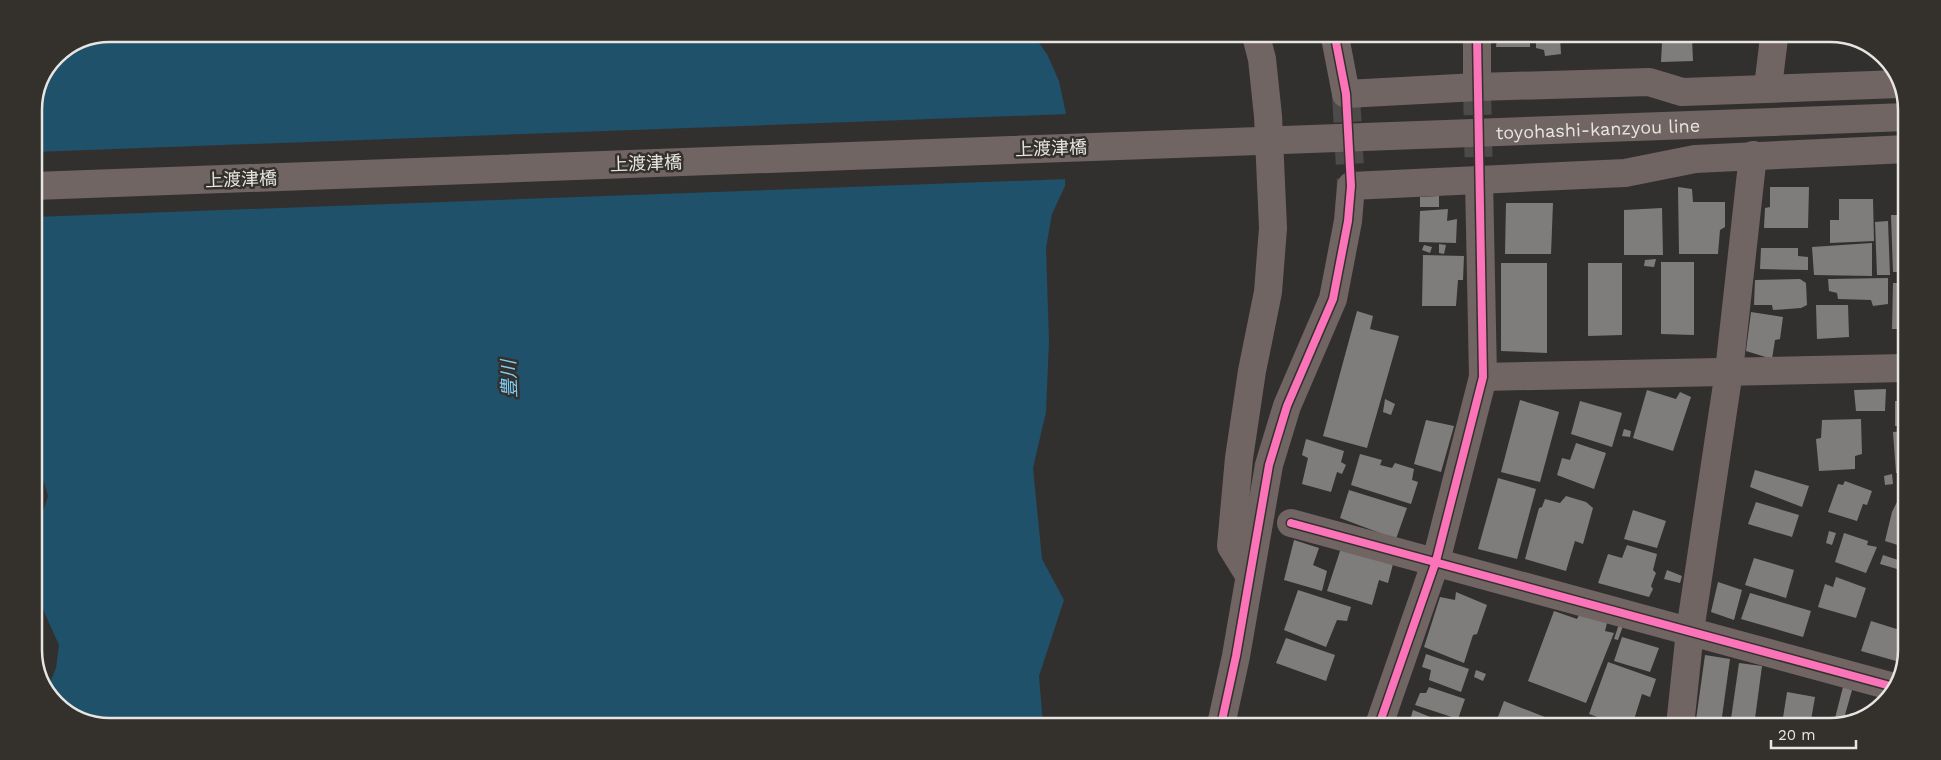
<svg xmlns="http://www.w3.org/2000/svg" width="1941" height="760" viewBox="0 0 1941 760" font-family="'Work Sans','Noto Sans JP',sans-serif">
	<style>
		.water { fill: #1f516a }
		.pier { fill: #32302e }
		.building { fill: #7f7d7b }
		.lines { fill: none; stroke-linecap: round; stroke-linejoin: round }
		.minor-tunnel { stroke: #4d4b49; stroke-width: 28; stroke-dasharray: 28 14; stroke-linecap: butt }
		.minor { stroke: #716563; stroke-width: 28 }
		.major { stroke: #706563; stroke-width: 28 }
		.cycleway-casing { stroke: #34312c; stroke-width: 11 }
		.cycleway { stroke: #fb73b8; stroke-width: 8 }
		.labels { text-anchor: middle; dominant-baseline: central; stroke-width: 5; stroke-linejoin: round; paint-order: stroke }
		.street-label { font-size: 18px; fill: #e7e5e2; stroke: #34312c }
		.water-label { font-size: 19px; font-style: italic; fill: #7bcdfb; stroke: #34312c }
		.rim { fill: none; stroke: #e7e5e2; stroke-width: 2.5 }
	</style>
	<rect width="100%" height="100%" fill="#32302e"/>
	<polygon class="water" points="110,34 1034,36 1047,54 1059,81 1066,114 1065,186 1052,214 1046,248 1049,341 1046,412 1033,468 1042,559 1064,600 1039,676 1043,724 85,722 50,697 47,690 56,668 59,645 45,614 37,588 34,550 37,530 48,496 34,448 34,105 56,56"/>
	<polygon class="pier" points="1069,114 1067,179 34,217 34,152"/>
	<g class="building">
		<polygon points="1497,37 1530,37 1530,47 1496,47"/>
		<polygon points="1536,37 1560,37 1561,54 1545,56 1544,50 1536,48"/>
		<polygon points="1599,37 1636,37 1636,42 1600,42"/>
		<polygon points="1656,37 1692,38 1693,61 1661,62 1662,43 1656,42"/>
		<polygon points="1678,187 1692,189 1693,202 1725,202 1725,227 1720,230 1718,254 1679,254"/>
		<polygon points="1770,187 1809,187 1808,228 1764,228 1765,208 1770,207"/>
		<polygon points="1439,196 1439,207 1420,207 1420,197"/>
		<polygon points="1839,199 1873,199 1874,241 1830,243 1830,220 1839,220"/>
		<polygon points="1506,203 1553,203 1551,254 1505,254"/>
		<polygon points="1662,208 1663,255 1624,255 1624,210"/>
		<polygon points="1448,209 1447,221 1457,219 1456,243 1419,242 1420,211"/>
		<polygon points="1891,215 1906,215 1906,272 1893,272"/>
		<polygon points="1888,221 1890,275 1877,275 1875,222"/>
		<polygon points="1872,243 1872,276 1814,275 1812,247"/>
		<polygon points="1439,244 1446,245 1444,254 1439,253"/>
		<polygon points="1424,245 1432,247 1430,253 1422,250"/>
		<polygon points="1761,248 1798,248 1798,256 1808,257 1808,270 1760,269"/>
		<polygon points="1423,255 1464,256 1463,280 1458,280 1456,306 1422,306"/>
		<polygon points="1656,259 1654,267 1644,266 1645,260"/>
		<polygon points="1661,262 1694,262 1694,335 1661,334"/>
		<polygon points="1501,263 1547,263 1547,353 1501,351"/>
		<polygon points="1588,263 1622,263 1622,335 1588,336"/>
		<polygon points="1888,278 1888,304 1873,306 1871,300 1838,299 1837,293 1829,291 1828,279"/>
		<polygon points="1800,279 1806,283 1807,305 1801,308 1773,310 1772,305 1754,305 1755,280"/>
		<polygon points="1893,283 1906,283 1906,329 1892,329"/>
		<polygon points="1816,305 1848,305 1849,337 1817,339"/>
		<polygon points="1357,311 1373,316 1370,329 1399,336 1367,448 1323,436"/>
		<polygon points="1751,312 1783,317 1780,339 1775,340 1772,359 1746,351"/>
		<polygon points="1886,389 1885,411 1856,411 1854,390"/>
		<polygon points="1647,390 1676,399 1680,392 1691,397 1673,451 1633,438"/>
		<polygon points="1385,399 1395,404 1391,415 1383,412"/>
		<polygon points="1520,400 1559,412 1540,482 1501,472"/>
		<polygon points="1580,401 1622,413 1612,447 1571,434"/>
		<rect x="1895" y="401" width="10" height="25"/>
		<polygon points="1861,419 1862,454 1855,456 1855,469 1819,471 1816,439 1821,438 1822,420"/>
		<polygon points="1426,420 1454,426 1441,472 1414,464"/>
		<polygon points="1624,429 1631,431 1630,437 1622,436"/>
		<polygon points="1905,431 1905,473 1896,473 1893,432"/>
		<polygon points="1306,439 1344,451 1341,462 1346,465 1342,474 1337,472 1331,492 1302,484 1308,458 1302,455"/>
		<polygon points="1576,443 1606,453 1594,489 1557,475 1562,458 1570,460"/>
		<polygon points="1360,454 1382,460 1380,465 1392,468 1395,463 1414,469 1412,480 1418,482 1411,504 1351,485"/>
		<polygon points="1755,470 1809,486 1802,507 1750,487"/>
		<polygon points="1892,474 1893,484 1885,485 1884,476"/>
		<polygon points="1901,477 1904,477 1904,498 1901,497"/>
		<polygon points="1498,478 1536,489 1517,559 1478,549"/>
		<polygon points="1845,481 1872,491 1867,505 1863,504 1857,521 1828,512 1838,484 1843,485"/>
		<polygon points="1349,490 1407,508 1396,539 1340,518"/>
		<polygon points="1566,496 1586,502 1593,508 1583,544 1575,541 1566,571 1525,559 1539,508 1542,507 1545,499 1560,503"/>
		<polygon points="1898,500 1904,502 1904,547 1885,541 1892,512"/>
		<polygon points="1756,502 1799,515 1792,537 1748,524"/>
		<polygon points="1633,510 1666,521 1657,548 1624,539"/>
		<polygon points="1829,531 1836,533 1832,545 1826,543"/>
		<polygon points="1844,533 1868,541 1867,545 1877,547 1866,573 1835,562"/>
		<polygon points="1294,540 1319,548 1313,565 1327,571 1322,591 1284,580"/>
		<polygon points="1627,545 1657,554 1653,570 1656,573 1651,586 1653,589 1649,597 1598,583 1608,554 1622,558"/>
		<polygon points="1341,548 1393,564 1388,583 1379,580 1372,605 1327,591"/>
		<polygon points="1883,555 1904,562 1904,571 1880,564"/>
		<polygon points="1754,558 1794,570 1786,598 1745,585"/>
		<polygon points="1667,570 1682,576 1680,583 1664,579"/>
		<polygon points="1836,577 1866,588 1856,618 1818,607 1825,584 1833,587"/>
		<polygon points="1718,582 1742,590 1734,620 1711,612"/>
		<polygon points="1298,590 1351,607 1347,621 1337,620 1326,647 1284,630"/>
		<polygon points="1456,592 1487,605 1477,634 1473,635 1464,663 1424,647 1440,597 1455,600"/>
		<polygon points="1750,593 1811,611 1803,637 1741,619"/>
		<polygon points="1554,611 1577,619 1579,615 1607,623 1605,631 1614,633 1586,703 1528,681"/>
		<polygon points="1871,621 1903,631 1903,663 1861,651"/>
		<polygon points="1619,624 1623,626 1618,640 1614,639"/>
		<polygon points="1622,637 1659,648 1650,672 1614,661"/>
		<polygon points="1286,638 1335,655 1326,681 1276,663"/>
		<polygon points="1426,654 1469,669 1461,692 1429,680 1431,670 1422,667"/>
		<polygon points="1705,655 1730,659 1721,724 1696,720"/>
		<polygon points="1608,662 1656,679 1650,697 1642,694 1632,726 1623,726 1589,714"/>
		<polygon points="1739,663 1762,666 1754,726 1730,726"/>
		<polygon points="1476,670 1486,674 1483,681 1474,677"/>
		<polygon points="1429,687 1465,699 1458,719 1415,705 1420,693 1426,693"/>
		<polygon points="1843,687 1852,690 1843,722 1833,726"/>
		<polygon points="1787,692 1815,697 1810,726 1782,724"/>
		<polygon points="1504,701 1565,725 1565,726 1495,725"/>
		<polygon points="1413,710 1450,725 1411,725 1409,724"/>
		<polygon points="1850,713 1862,716 1848,721"/>
		<polygon points="1280,718 1307,724 1306,725 1278,725"/>
	</g>
	<g class="lines">
		<g class="minor-tunnel">
			<polyline points="1477,87 1479,179"/>
			<polyline points="1346,94 1351,186"/>
		</g>
		<g class="minor">
			<polyline points="1335,37 1346,94 1477,87 1649,82 1682,92 1899,84"/>
			<polyline points="1477,37 1477,87"/>
			<polyline points="1768,87 1774,38"/>
			<polyline points="1483,377 1905,368"/>
			<polyline points="1291,523 1894,687"/>
			<polyline points="1249,575 1231,546 1239,458 1252,371 1268,292 1273,228 1268,116 1262,59 1256,36"/>
			<polyline points="1221,725 1236,656 1269,465 1287,406 1333,299 1348,221 1351,186 1625,173 1695,159 1907,149"/>
			<polyline points="1379,725 1436,561 1483,377 1479,179"/>
			<polyline points="1680,726 1690,631 1729,371 1753,155"/>
		</g>
		<path class="major" id="s1" d="M34,186L1907,117"/>
		<defs>
			<g id="cycleway">
				<polyline points="1291,523 1894,687"/>
				<polyline points="1221,725 1236,656 1269,465 1287,406 1333,299 1348,221 1351,186 1346,94 1335,37"/>
				<polyline points="1379,725 1436,561 1483,377 1477,37"/>
			</g>
		</defs>
		<use href="#cycleway" class="cycleway-casing"/>
		<use href="#cycleway" class="cycleway"/>
	</g>
	<g class="labels">
		<g class="street-label">
			<text stroke="none"><textPath href="#s1" startOffset="1565">toyohashi-kanzyou line</textPath></text>
			<text transform="translate(1051 148) rotate(-2)">上渡津橋</text>
			<text transform="translate(646 163) rotate(-2)">上渡津橋</text>
			<text transform="translate(241 179) rotate(-2)">上渡津橋</text>
		</g>
		<g class="water-label">
			<text transform="translate(509 379) rotate(-92)">豊川</text>
		</g>
	</g>
	<path d="M0 0H1941V760H0ZM110 42H1830A68 68 0 0 1 1898 110V650A68 68 0 0 1 1830 718H110A68 68 0 0 1 42 650V110A68 68 0 0 1 110 42Z" fill="#34312c" fill-rule="evenodd"/>
	<path class="rim" d="M110 42H1830A68 68 0 0 1 1898 110V650A68 68 0 0 1 1830 718H110A68 68 0 0 1 42 650V110A68 68 0 0 1 110 42Z"/>
	<path d="M1771 740v8h85v-8" fill="none" stroke="#e7e5e2" stroke-width="2.5"/>
	<text x="1778" y="740" font-size="15" fill="#e7e5e2" stroke="#34312c" stroke-width="4" paint-order="stroke">20 m</text>
</svg>
